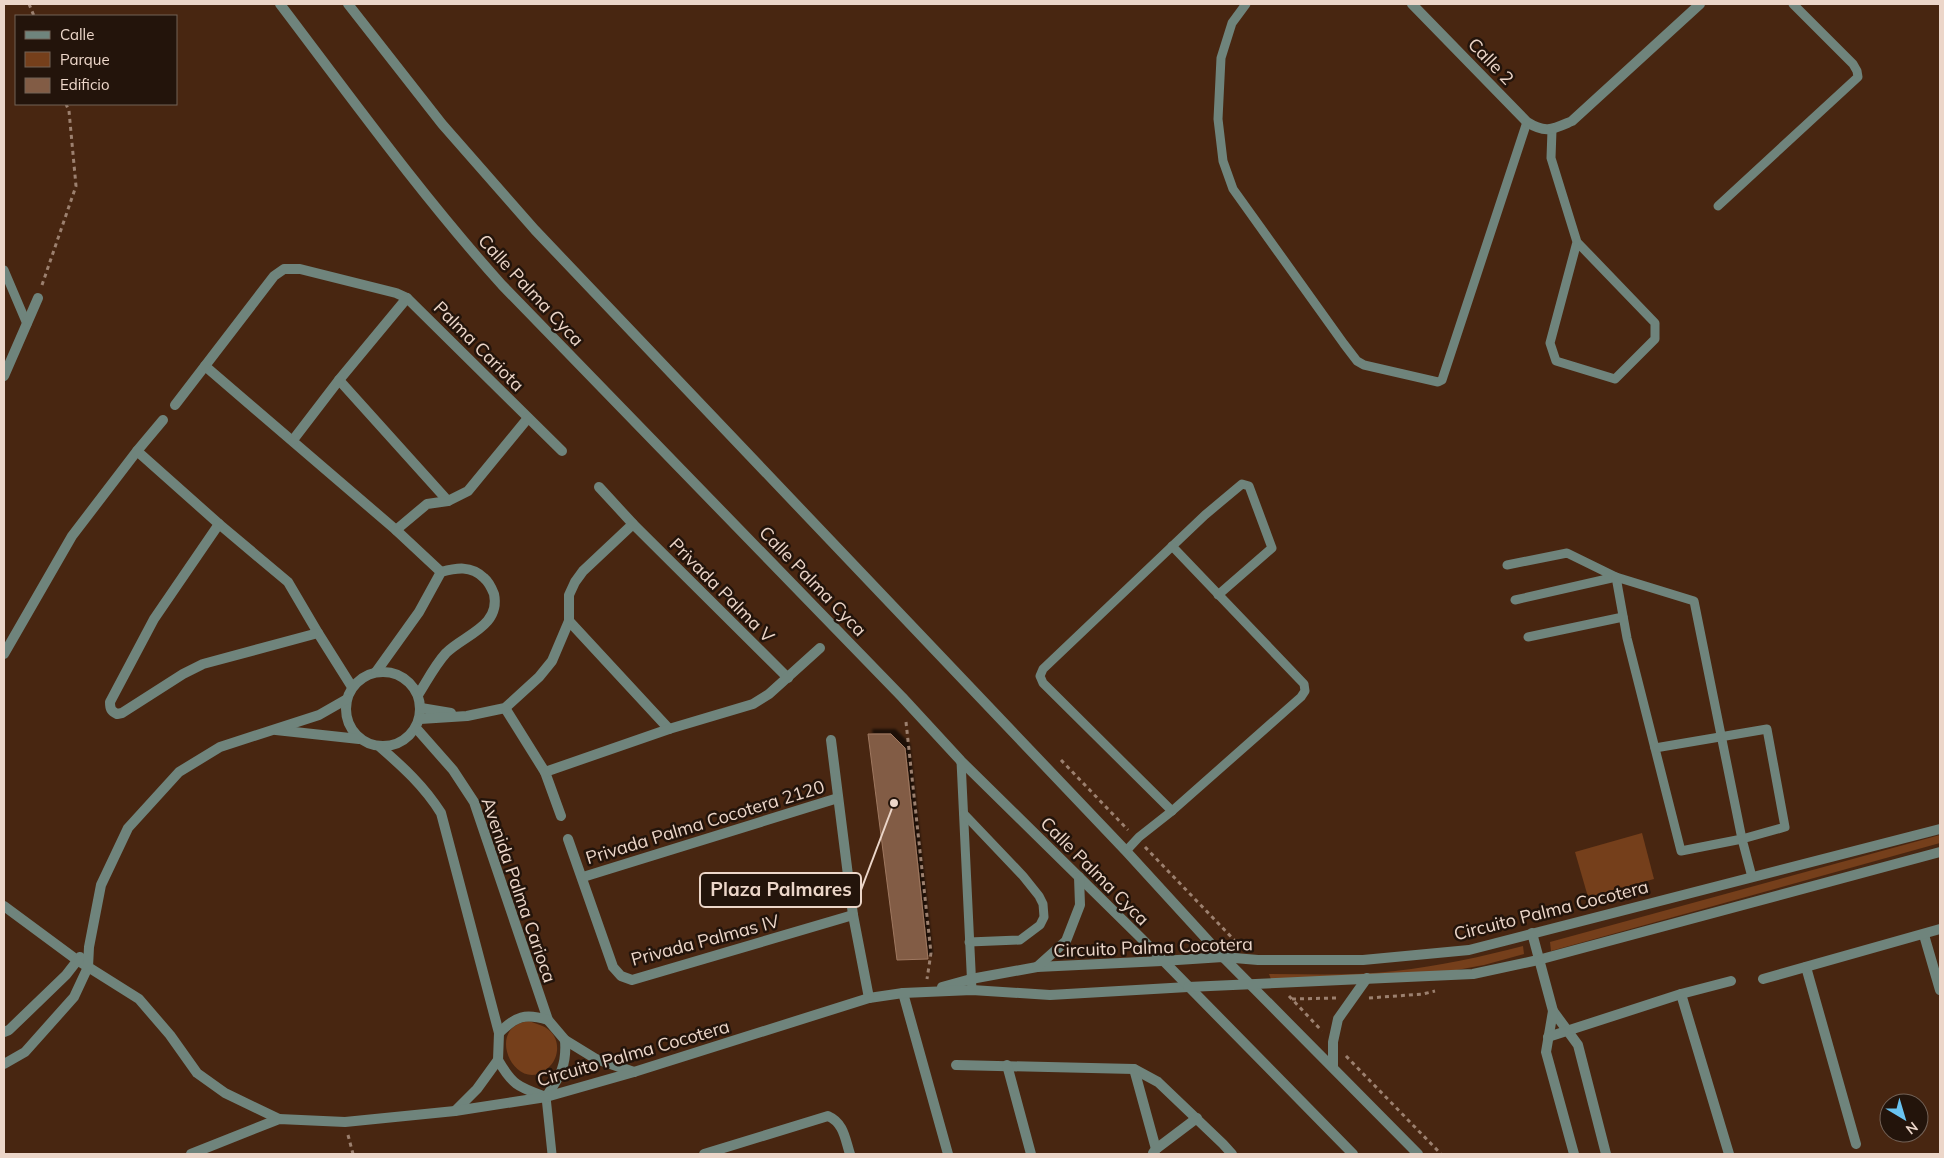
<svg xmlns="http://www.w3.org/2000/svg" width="1944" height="1158" viewBox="0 0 1944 1158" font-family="Mulish,sans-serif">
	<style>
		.green { fill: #753f1b }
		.building { fill: #825c45; stroke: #9f7860; filter: url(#shadow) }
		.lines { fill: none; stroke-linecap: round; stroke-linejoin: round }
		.path { stroke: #9c806f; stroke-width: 3; stroke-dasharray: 4 4; stroke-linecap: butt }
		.service { stroke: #6f847c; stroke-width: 9 }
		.minor { stroke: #6f847c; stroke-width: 10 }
		.tertiary { stroke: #6f847c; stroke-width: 10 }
		.labels { text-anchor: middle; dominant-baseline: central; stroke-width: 5; stroke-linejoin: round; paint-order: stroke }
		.street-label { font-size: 18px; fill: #ecd6c9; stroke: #23140b }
		.leader { fill: none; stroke: #ecd6c9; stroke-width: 2 }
		.callout-dot { fill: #ecd6c9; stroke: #23140b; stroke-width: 2 }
		.callout { fill: #23140b; stroke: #ecd6c9; stroke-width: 2 }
		.callout-label { font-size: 19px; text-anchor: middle; font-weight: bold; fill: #ecd6c9 }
	</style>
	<defs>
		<filter id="shadow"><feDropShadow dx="4.5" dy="-4.5" stdDeviation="1" flood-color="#0009"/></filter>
	</defs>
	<rect width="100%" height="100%" fill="#482611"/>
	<g class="green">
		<polygon points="1642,833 1654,879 1588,897 1575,852"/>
		<polygon points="1940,835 1940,843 1551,951 1550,942"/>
		<path d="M1523,946L1524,954L1484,965L1402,980L1272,982L1269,974C1311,974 1353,976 1395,971C1439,966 1481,957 1523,946Z"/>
		<path d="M529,1021C536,1024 544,1025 550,1031C560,1040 559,1057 550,1066C518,1100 481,1027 529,1021Z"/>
	</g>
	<polygon class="building" points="868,734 891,734 905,748 928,959 897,960"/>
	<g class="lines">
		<g class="path">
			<polyline points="29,4 34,16"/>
			<polyline points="42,285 76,186 69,111 66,104"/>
			<polyline points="906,722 931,953 927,979"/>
			<polyline points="1061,760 1128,830"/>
			<polyline points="1145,847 1239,945"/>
			<polyline points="1289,996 1322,1031"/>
			<polyline points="1369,998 1423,994 1435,991"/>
			<polyline points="1292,999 1336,998"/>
			<polyline points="1346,1056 1441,1154"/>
			<polyline points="348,1135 353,1154"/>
		</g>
		<g class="service">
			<polyline points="1246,4 1232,23 1221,58 1218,119 1223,161 1233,189 1344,344 1357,361 1364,365 1438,382 1442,380 1527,122"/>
			<polyline points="1552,130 1551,158 1577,242 1655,323 1655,339 1615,379 1556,361 1550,343 1577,242"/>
			<polyline points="1718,206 1858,77 1857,71 1853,64 1793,4"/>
			<polyline points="4,270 27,324"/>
			<polyline points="1507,565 1567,553 1616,577 1515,600"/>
			<polygon points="1616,577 1694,601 1742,839 1681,851 1627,638"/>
			<polyline points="1528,637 1623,617"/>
			<polyline points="1655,748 1767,729 1785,827 1742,839 1752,877"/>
			<polyline points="961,761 972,990"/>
			<polyline points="1172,811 1043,683 1040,676 1043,669 1205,515 1242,484 1249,486 1272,548 1218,595"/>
			<polyline points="964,814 1023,876 1039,896 1043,904 1044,917 1040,925 1020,940 969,942"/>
			<polyline points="1126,851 1139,837 1172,811 1301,697 1305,691 1304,684 1172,546"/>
			<polyline points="546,1097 552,1154"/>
		</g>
		<g class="minor">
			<path d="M1412,4L1527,122C1546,134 1553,129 1572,121L1700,4"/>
			<polyline points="205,366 396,530 441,572"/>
			<polyline points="4,376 38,298"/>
			<polyline points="339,380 448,501"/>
			<polyline points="175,405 274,276 284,269 300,269 396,293 407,298 562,451"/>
			<polyline points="293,440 339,380 407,298"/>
			<polyline points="137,451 219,524 288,582 318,633 352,687"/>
			<polyline points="599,487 633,524 788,678"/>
			<path d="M219,524L154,619L110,702C110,709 111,711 117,714L122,713L183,674L203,664L318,633"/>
			<polyline points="396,530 427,504 448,501 468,491 528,418"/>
			<polyline points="569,621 669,729"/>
			<polyline points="4,654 72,536 137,451 163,420"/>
			<circle cx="383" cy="709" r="37"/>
			<path d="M376,672L419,612L441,572C456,568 471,565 484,578C489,582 492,589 494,594C501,626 464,635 446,653C435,665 427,681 418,695"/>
			<polyline points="421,708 451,713"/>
			<polyline points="505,708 545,772 561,816"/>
			<polyline points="420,719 467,716 505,708 539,677 552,661 569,621 569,595 575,582 583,571 633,524"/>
			<polyline points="416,728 453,770 474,802 548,1020 565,1040 596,1059 634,1072"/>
			<polyline points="276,730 359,739"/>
			<polyline points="831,740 853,915 869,998"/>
			<path d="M380,747C403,767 424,786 441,813L499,1033L498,1060L477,1089L455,1111"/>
			<polyline points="545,772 669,729 753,704 769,694 820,648"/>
			<polyline points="568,839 613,967 621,976 632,980 853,915"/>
			<polyline points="583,877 838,798"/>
			<polyline points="4,906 77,960 139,999 170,1035 197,1073 225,1093 279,1119"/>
			<polyline points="1532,933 1553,1011 1578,1045 1606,1154"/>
			<polyline points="1924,935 1940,990"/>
			<polyline points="1806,967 1856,1144"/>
			<polyline points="1763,979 1940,929"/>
			<polyline points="942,987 971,979 1037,967 1162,961"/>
			<polyline points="903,993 948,1154"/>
			<polyline points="1681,994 1729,1154"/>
			<polyline points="1553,1011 1546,1052 1574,1154"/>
			<polyline points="4,1032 9,1030 66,975 80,957"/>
			<path d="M499,1033C516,1016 525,1013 548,1020"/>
			<polyline points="1548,1037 1681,994 1731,981"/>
			<path d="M498,1060C513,1086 519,1087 546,1097C560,1076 567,1066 565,1040"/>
			<polyline points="4,1064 25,1052 74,997 88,967 89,947 101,885 128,828 179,772 220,747 319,715 347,699"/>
			<polyline points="956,1065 1134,1069 1158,1082 1223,1144 1232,1154"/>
			<polyline points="1007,1065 1031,1154"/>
			<polyline points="1134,1069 1156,1149"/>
			<polyline points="1153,1153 1156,1149 1197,1118"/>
			<polyline points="191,1154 279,1119 345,1122 455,1111 546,1097 634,1072 869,998 903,993 972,990 1050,995 1188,987"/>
			<path d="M704,1154L828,1116C844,1123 845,1139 850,1154"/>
		</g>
		<g class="tertiary">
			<path d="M280,4C352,99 422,196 502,285L902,697L961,761L1141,938L1353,1154"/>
			<polyline points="348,4 442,124 535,230 1126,851 1223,957 1418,1154"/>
			<polyline points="1162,961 1223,957 1258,960 1363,960 1469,950 1940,829"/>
			<polyline points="1037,967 1066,941 1080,905 1079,877"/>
			<polyline points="1188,987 1473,974 1538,960 1940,852"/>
			<polyline points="1333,1067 1333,1042 1338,1019 1367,978"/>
		</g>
	</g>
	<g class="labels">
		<g class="street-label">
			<text transform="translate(1491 61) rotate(46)">Calle 2</text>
			<text transform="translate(531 290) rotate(47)">Calle Palma Cyca</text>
			<text transform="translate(479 346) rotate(45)">Palma Cariota</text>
			<text transform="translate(813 581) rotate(46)">Calle Palma Cyca</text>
			<text transform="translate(722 590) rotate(45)">Privada Palma V</text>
			<text transform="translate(705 822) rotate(-17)">Privada Palma Cocotera 2120</text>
			<text transform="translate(1095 871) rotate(45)">Calle Palma Cyca</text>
			<text transform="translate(519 890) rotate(71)">Avenida Palma Carioca</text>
			<text transform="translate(1551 910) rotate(-14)">Circuito Palma Cocotera</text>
			<text transform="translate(705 940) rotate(-15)">Privada Palmas IV</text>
			<text transform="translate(1153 947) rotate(-2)">Circuito Palma Cocotera</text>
			<text transform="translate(633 1053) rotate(-16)">Circuito Palma Cocotera</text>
		</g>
	</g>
	<path class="leader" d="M894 803L861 890"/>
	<circle class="callout-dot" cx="894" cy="803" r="5"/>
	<rect class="callout" x="700" y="873" width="161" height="34" rx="5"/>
	<g class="callout-label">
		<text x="781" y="896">Plaza Palmares</text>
	</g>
	<rect width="1944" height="1158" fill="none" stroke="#ecd6c9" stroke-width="10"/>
	<rect x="15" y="15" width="162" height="90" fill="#23140b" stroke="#736257"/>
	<rect x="25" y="31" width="25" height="8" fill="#6f847c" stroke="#736257"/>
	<text x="60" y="40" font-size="15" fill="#ecd6c9">Calle</text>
	<rect x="25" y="52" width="25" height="15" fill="#753f1b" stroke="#736257"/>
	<text x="60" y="65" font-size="15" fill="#ecd6c9">Parque</text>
	<rect x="25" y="78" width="25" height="15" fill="#825c45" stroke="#736257"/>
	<text x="60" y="90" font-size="15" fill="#ecd6c9">Edificio</text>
	<g transform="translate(1904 1118) rotate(142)"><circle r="24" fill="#23140b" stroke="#736257"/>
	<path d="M0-4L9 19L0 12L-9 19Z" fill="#69c3f1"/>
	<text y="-8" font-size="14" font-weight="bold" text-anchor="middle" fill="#ecd6c9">N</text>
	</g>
</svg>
